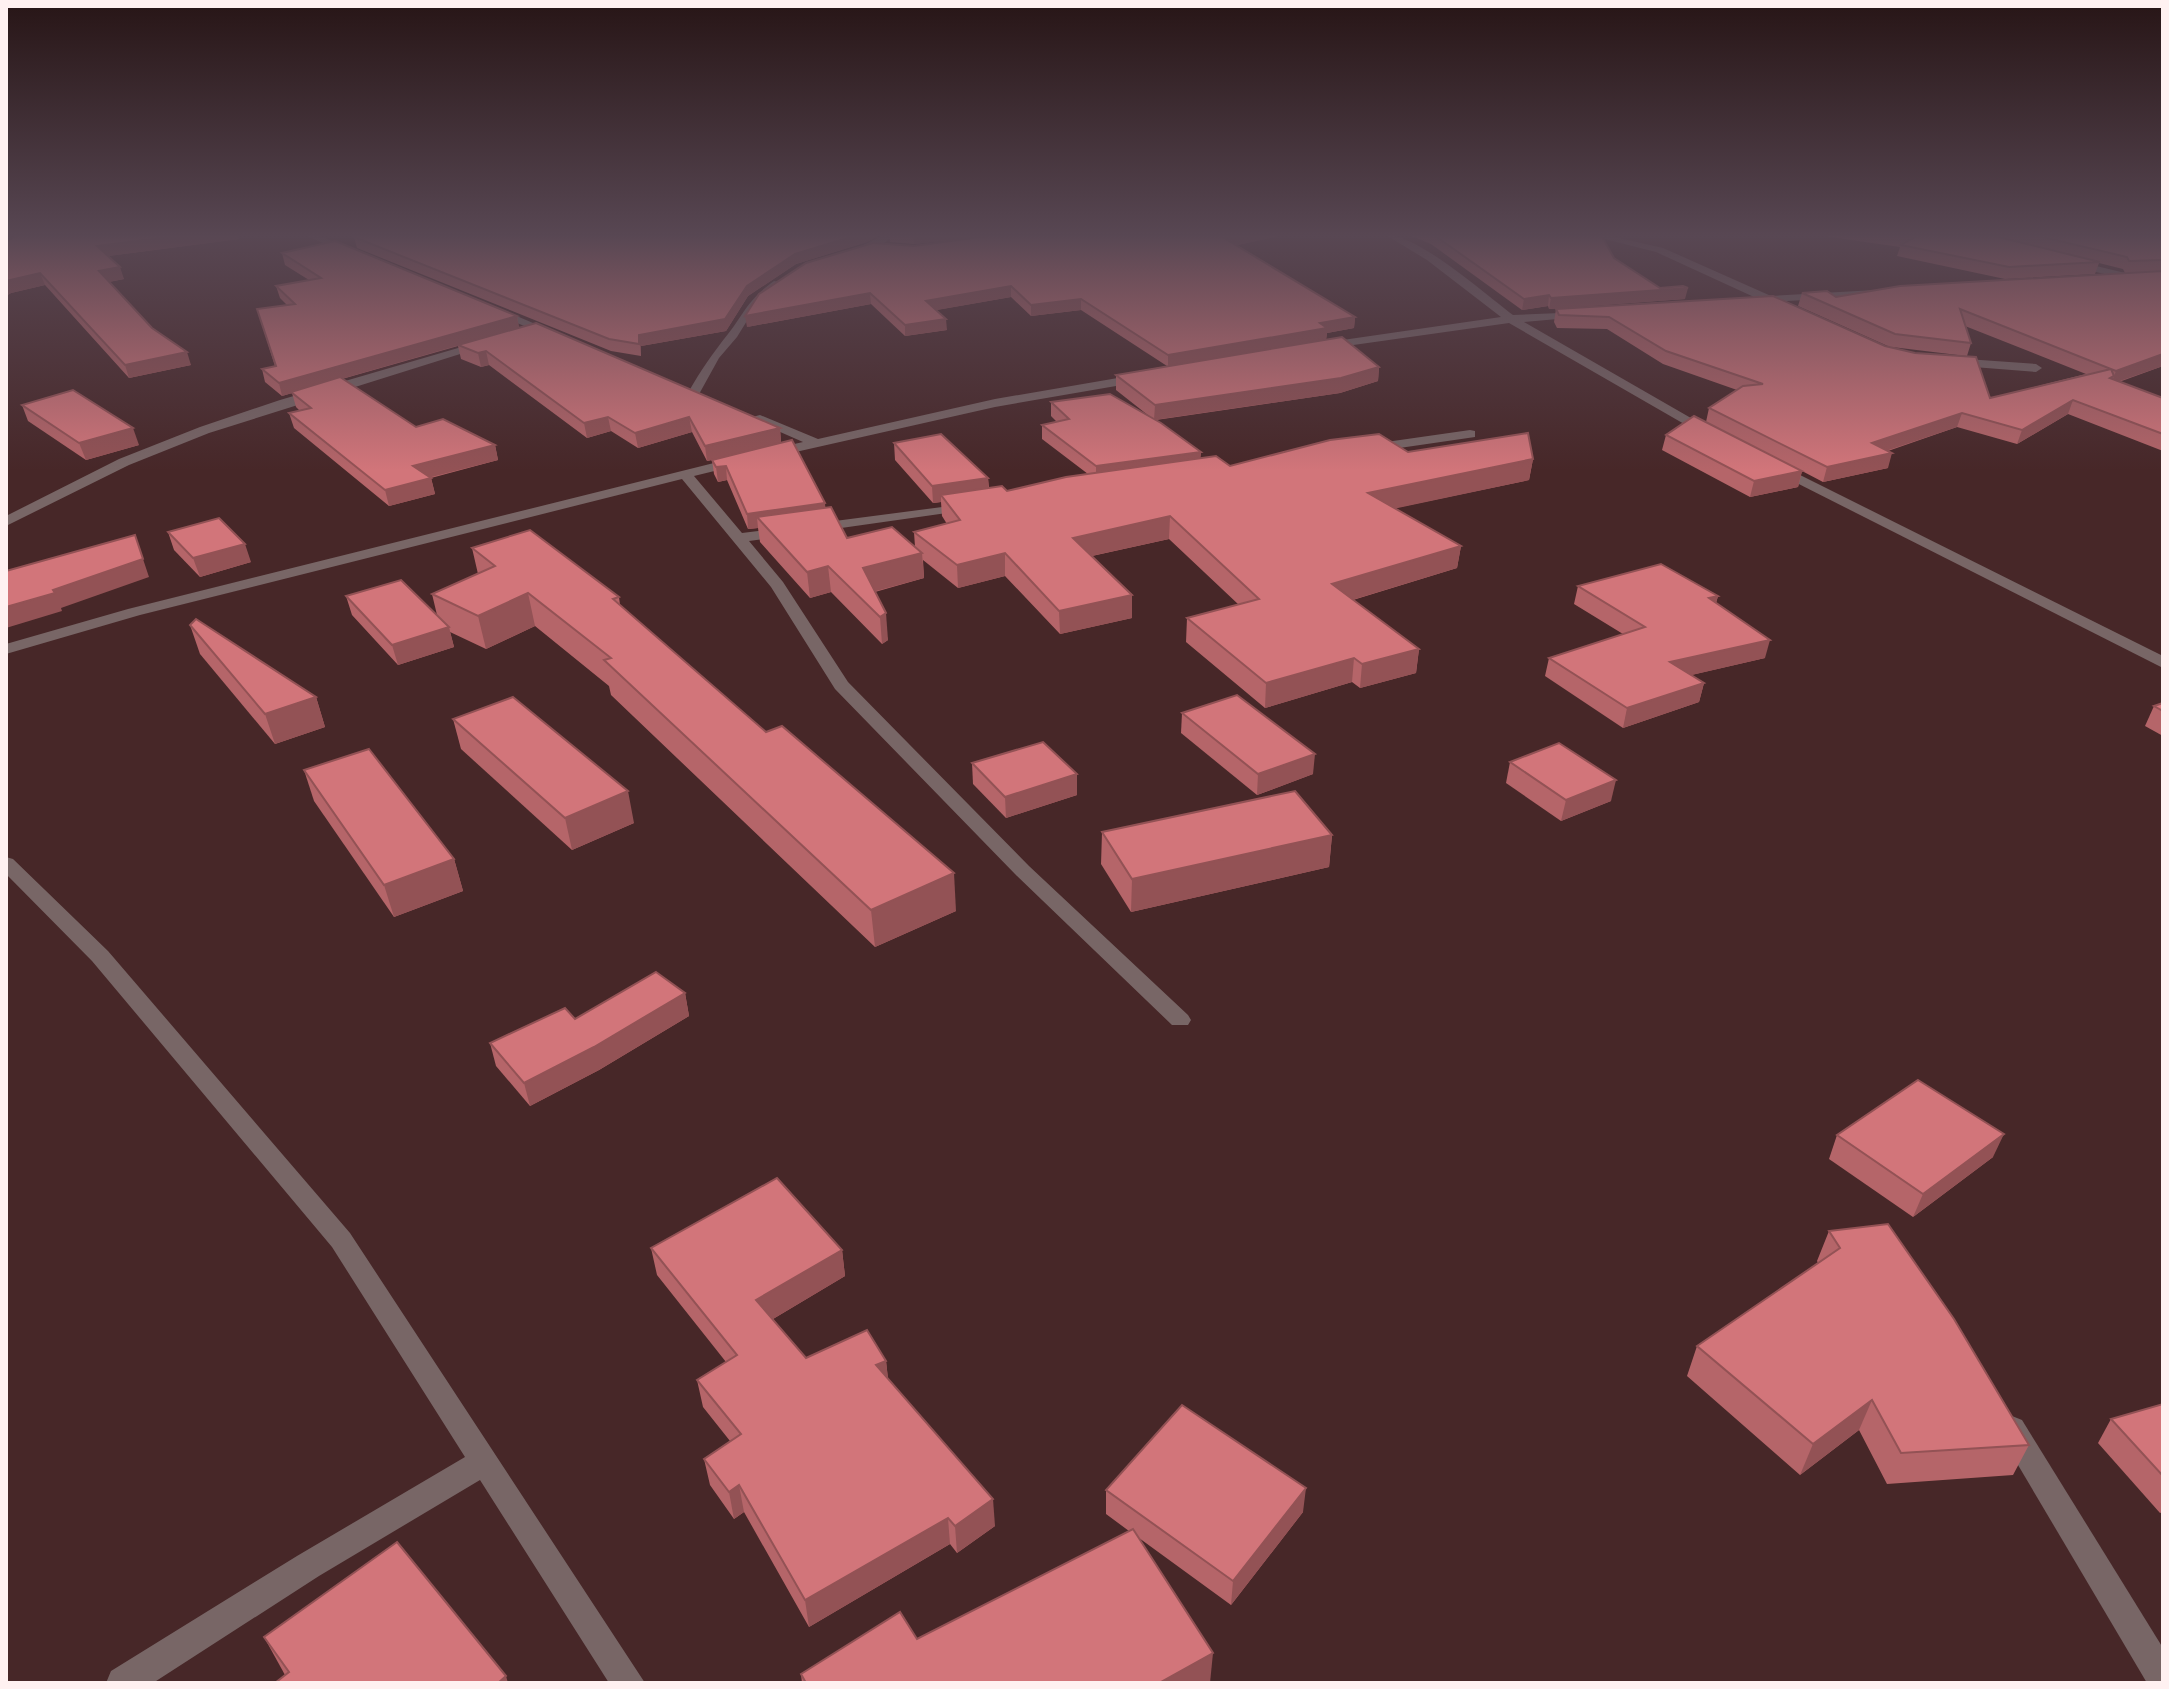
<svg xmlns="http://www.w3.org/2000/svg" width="2169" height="1689" viewBox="0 0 2169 1689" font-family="'Archivo Narrow',sans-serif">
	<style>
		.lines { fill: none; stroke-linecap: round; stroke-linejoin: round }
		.minor { fill: #786666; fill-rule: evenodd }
		.wall { fill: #b56569; fill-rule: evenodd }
		.shaded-wall { fill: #935255 }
		.building { fill: #d2757a; stroke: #935255; stroke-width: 2 }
	</style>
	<rect width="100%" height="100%" fill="#472728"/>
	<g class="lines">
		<g class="minor">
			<polygon points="305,235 318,235 357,252 348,254"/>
			<polygon points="884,235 895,235 876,249 852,256 847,253"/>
			<path d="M1386,235C1418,234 1486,295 1513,315L1584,312L1586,314L1580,317L1524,322L1717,433L1705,436L1509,323L1318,350V344L1322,343L1501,317L1427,260Z"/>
			<polygon points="1589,235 1606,235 1663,248 1771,296 1875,290 1881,293 1875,296 1752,303 1746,300 1754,297 1656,252"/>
			<polygon points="2071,260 2142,277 2143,279 2138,282 2067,265 2066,263"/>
			<path d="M774,281L783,283L758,303L737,337L719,358L698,396H690L688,393C700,371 713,353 728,334C747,309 747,301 774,281Z"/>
			<polygon points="488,307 496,307 561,335 551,337 488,311"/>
			<polygon points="482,341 492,344 209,433 129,465 6,526 6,516 119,459 200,427 280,400"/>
			<polygon points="1952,358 2036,364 2042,368 2036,372 1948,365 1946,362"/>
			<polygon points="1141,374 1147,378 1145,381 995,407 769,458 762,454 764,451 803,442 748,418 760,415 818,439 995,399"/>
			<polygon points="1470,430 1475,431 1475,437 1372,452 1365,448 1372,444"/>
			<polygon points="738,457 743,458 743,464 694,476 742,533 973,503 975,506 968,510 749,541 783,582 848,682 1029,866 1188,1015 1191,1020 1188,1025 1172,1025 1015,874 835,689 771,587 682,479 140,615 6,654 6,644 128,609"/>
			<polygon points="1778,464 2163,656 2163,668 1773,471 1771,468"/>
			<polygon points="6,857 13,859 108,951 350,1233 645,1683 609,1683 480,1480 319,1576 153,1683 106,1683 111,1671 297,1556 465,1457 332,1247 92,961 6,874"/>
			<polygon points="2012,1416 2022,1420 2163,1648 2163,1683 2147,1683 2002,1438 1997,1429 2002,1420"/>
		</g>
	</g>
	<g class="wall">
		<polygon points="365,235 879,235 867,242 796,264 748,296 726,331 641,346 641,356 611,351 357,248 354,237"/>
		<polygon points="890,235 1283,235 1237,245 1355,317 1354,328 1327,333 1326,340 1379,367 1378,381 1340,393 1156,420 1201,452 1200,458 1230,466 1408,452 1533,459 1529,480 1395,508 1461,546 1457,568 1353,600 1419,649 1416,673 1360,688 1352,682 1265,708 1186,642 1187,618 1239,605 1169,539 1092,556 1132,595 1132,618 1060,634 1005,576 958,588 923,560 924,578 875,592 888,640 882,644 831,592 810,598 760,542 758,528 748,529 727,480 718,482 714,474 712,460 707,461 692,432 638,448 611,431 587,438 489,365 481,367 461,359 458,346 342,379 416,427 495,445 498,460 431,478 435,494 389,506 294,428 289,413 300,411 296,407 292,393 282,396 265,382 262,369 275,366 257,309 287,305 280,298 276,286 309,280 285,265 282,253 517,316 519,328 780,428 781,443 847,538 915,547 914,532 947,524 942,516 941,502 933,503 895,460 894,443 988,478 989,488 1007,491 1088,474 1042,439 1042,425 1057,422 1051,416 1051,402 1149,416 1116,390 1116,375 1167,366 1081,310 1031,316 1011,297 936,310 947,330 905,336 871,304 747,327 914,246 995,235 914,244 890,242"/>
		<polygon points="1409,235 1601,235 1614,258 1660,288 1685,299 1549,309 1548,306 1522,310 1431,244"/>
		<path d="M1817,235H2163V366L2119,382L2163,398V451L2068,414L2017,444L1957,427L1888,451V468L1823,482L1802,471L1798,487L1750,497L1662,450L1666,435L1706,422L1709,408L1737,390L1663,364L1607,329L1557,328L1554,322L1556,309L1890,347L1798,306L1802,293L1836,297L2125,273L2123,269L2099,263L2095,274L2005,279L1897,256L1900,247ZM1965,326L2086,374L1990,398L1967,356L1971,343ZM1892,347L1966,356L1915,353Z"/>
		<polygon points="239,239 108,256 124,279 109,282 152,328 191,365 129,378 45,285 11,293 6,296 6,242"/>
		<polygon points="22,405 139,445 86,460 28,421"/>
		<polygon points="168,532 251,562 200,577 174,550"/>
		<polygon points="472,548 619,597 620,605 956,911 875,947 611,695 609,686 535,626 486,649 450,632 454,647 398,665 352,615 346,596 437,615 432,594 478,574"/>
		<polygon points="1578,586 1718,596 1716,603 1765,658 1691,675 1704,683 1699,702 1623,728 1545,676 1549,658 1623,634 1574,604"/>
		<polygon points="190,625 316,697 325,727 275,744 200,654"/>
		<polygon points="2163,703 2163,736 2145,726 2154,706"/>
		<polygon points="1182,713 1313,774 1257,795 1181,733"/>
		<polygon points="453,719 634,823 572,850 461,749"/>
		<polygon points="1510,762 1611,801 1561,821 1506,783"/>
		<polygon points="972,763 1077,795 1006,818 973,784"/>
		<polygon points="304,770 454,859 463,891 394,917 314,801"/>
		<polygon points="1102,832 1332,835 1329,867 1131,912 1101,864"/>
		<polygon points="685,993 689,1016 599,1070 530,1106 496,1066 490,1043 575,1019"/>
		<polygon points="1837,1135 1993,1157 1913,1217 1829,1159"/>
		<polygon points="1829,1231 2029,1445 2013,1475 1887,1484 1859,1430 1800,1475 1687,1376 1697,1346 1818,1263 1817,1261"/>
		<polygon points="651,1248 842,1250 845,1276 773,1319 806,1358 886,1361 888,1379 995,1526 957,1553 950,1544 809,1627 744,1512 734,1519 710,1485 704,1459 730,1441 703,1407 697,1380 726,1362 657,1275"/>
		<polygon points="2163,1404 2163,1512 2160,1513 2098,1443 2111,1419"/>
		<polygon points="1106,1490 1303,1512 1231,1605 1139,1538 1210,1683 802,1683 801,1674 917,1639 1129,1531 1106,1514"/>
		<polygon points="264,1637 508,1683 285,1675"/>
	</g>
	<g class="shaded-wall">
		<polygon points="184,235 238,235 239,239 101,257 97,246"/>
		<polygon points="857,235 879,235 867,242 796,264 748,296 726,331 641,346 641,356 639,335 747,286 795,254"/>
		<polygon points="913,235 998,235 914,244"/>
		<polygon points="1237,235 1283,235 1224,248 1224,238"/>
		<polygon points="120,267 124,279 103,283 99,271"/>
		<polygon points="40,273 45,285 11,293 6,296 6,281"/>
		<polygon points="1011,286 1011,297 926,312 926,301"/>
		<polygon points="1688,288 1685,299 1549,309 1551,298"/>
		<polygon points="870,293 871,304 747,327 745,316"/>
		<polygon points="1549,295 1548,306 1522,310 1524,299"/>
		<polygon points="1081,299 1081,310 1031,316 1031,305"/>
		<polygon points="517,316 519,328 282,396 279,383"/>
		<polygon points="1355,317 1354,328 1327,333 1326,340 1168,367 1168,355 1320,323"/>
		<polygon points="946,319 947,330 905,336 905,325"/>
		<polygon points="486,351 489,365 481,367 478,353"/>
		<polygon points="187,352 191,365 129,378 125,365"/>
		<polygon points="2163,354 2163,366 2111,384 2116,371"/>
		<polygon points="1379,367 1378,381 1340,393 1154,420 1155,405"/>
		<polygon points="2073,400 2068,414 2017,444 2022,430"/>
		<polygon points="1962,413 1957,427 1868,457 1872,443"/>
		<polygon points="608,417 611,431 587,438 584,423"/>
		<polygon points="689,417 692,432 638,448 635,433"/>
		<polygon points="133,428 139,445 86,460 79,443"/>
		<polygon points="780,428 781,443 707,461 705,446"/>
		<polygon points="495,445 498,460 416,481 413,466"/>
		<polygon points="1201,452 1200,466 1096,481 1096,466"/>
		<polygon points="1892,453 1888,468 1823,482 1827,467"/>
		<polygon points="1533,459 1529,480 1365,515 1368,493"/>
		<polygon points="726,466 727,480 718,482 716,467"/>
		<polygon points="1802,471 1798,487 1750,497 1754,481"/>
		<polygon points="431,478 435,494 389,506 385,490"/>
		<polygon points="988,478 989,496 941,495 941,502 933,503 932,486"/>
		<polygon points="825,503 826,518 757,517 758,528 748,529 747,514"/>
		<polygon points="1170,516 1169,539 1073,560 1073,538"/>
		<polygon points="135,535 149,577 61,608 62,611 6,628 6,607 53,590"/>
		<polygon points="245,544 251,562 200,577 193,558"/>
		<polygon points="1461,546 1457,568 1329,607 1332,584"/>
		<polygon points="922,553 924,578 865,594 863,568"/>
		<polygon points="1005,553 1005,576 958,588 957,565"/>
		<polygon points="828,566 831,592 810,598 807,572"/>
		<polygon points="528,593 535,626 486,649 478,616"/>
		<polygon points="1132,595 1132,618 1060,634 1059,611"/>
		<polygon points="1718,596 1713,614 1709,598"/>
		<polygon points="886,613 888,640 882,644 880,617"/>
		<polygon points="449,627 454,647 398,665 392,645"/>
		<polygon points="1770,640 1765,658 1666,681 1670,662"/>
		<polygon points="1419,649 1416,673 1360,688 1362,664"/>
		<polygon points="1354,658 1352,682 1265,708 1266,683"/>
		<polygon points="1704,683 1699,702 1623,728 1627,708"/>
		<polygon points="316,697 325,727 275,744 265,714"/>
		<polygon points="1315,754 1313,774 1257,795 1258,774"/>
		<polygon points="1077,774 1077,795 1006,818 1005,797"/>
		<polygon points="1616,780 1611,801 1561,821 1566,800"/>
		<polygon points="628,791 634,823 572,850 565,818"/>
		<polygon points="1332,835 1329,867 1131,912 1132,879"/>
		<polygon points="454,859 463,891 394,917 384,885"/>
		<polygon points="954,873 956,911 875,947 871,910"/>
		<polygon points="685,993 689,1016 599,1070 530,1106 524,1083"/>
		<polygon points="2004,1134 1993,1157 1913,1217 1923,1194"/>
		<polygon points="842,1250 845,1276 761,1326 756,1300"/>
		<polygon points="886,1361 889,1387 876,1365"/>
		<polygon points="1872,1400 1859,1430 1800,1475 1813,1444"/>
		<polygon points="739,1485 744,1512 734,1519 729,1492"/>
		<polygon points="1306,1488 1303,1512 1231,1605 1233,1581"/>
		<polygon points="993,1499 995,1526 957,1553 955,1526"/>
		<polygon points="948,1518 950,1544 809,1627 805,1600"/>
		<polygon points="1213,1653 1210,1683 1159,1683"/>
		<polygon points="506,1676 508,1683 498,1683"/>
	</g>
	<g class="building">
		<polygon points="17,235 184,235 97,246 120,267 99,271 152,328 187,352 125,365 40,273 6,281 6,242"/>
		<polygon points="365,235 857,235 795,254 747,286 725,319 639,335 639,344 609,339 354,237"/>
		<polygon points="995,235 1237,235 1224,238 1355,317 1320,323 1327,328 1168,355 1081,299 1031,305 1011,286 926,301 946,319 905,325 870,293 745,316 759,294 806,263 873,243 914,246"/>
		<polygon points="1434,235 1601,235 1614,258 1660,288 1683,286 1688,288 1551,298 1549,295 1524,299"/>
		<polygon points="1899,235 1990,235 2100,262 2009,267 1901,245 1915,237"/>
		<polygon points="2034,235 2163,235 2163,260 2129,261 2127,257"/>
		<polygon points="335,241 517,316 279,383 262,369 276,366 257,309 295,304 276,286 321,278 282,253"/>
		<polygon points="2163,271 2163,354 2116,371 2111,369 2114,376 2110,378 2163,398 2163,434 2073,400 2022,430 1962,413 1872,443 1892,453 1827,467 1709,408 1743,386 1763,384 1666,351 1609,317 1559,315 1556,309 1773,296 1885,346 1915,353 1976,357 1990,398 2111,369 1960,309 1971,343 1895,334 1802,293 1827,291 1836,297 1900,286"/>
		<polygon points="536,323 780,428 705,446 689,417 635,433 608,417 584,423 486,351 478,353 458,345"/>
		<polygon points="1342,337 1379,367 1341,378 1155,405 1116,375"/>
		<polygon points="340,377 416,427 443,419 495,445 413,466 431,478 385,490 289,413 311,408 291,392"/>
		<polygon points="73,390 133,428 79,443 22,405"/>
		<polygon points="1110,394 1161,423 1201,452 1096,466 1042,425 1069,419 1051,402"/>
		<polygon points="1694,416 1802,471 1754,481 1666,435"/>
		<polygon points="1528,433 1533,459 1368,493 1461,546 1332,584 1419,649 1362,664 1354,658 1266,683 1187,618 1259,599 1170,516 1073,538 1132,595 1059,611 1005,553 957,565 914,532 960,520 941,495 1002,486 1007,491 1066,477 1216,456 1230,466 1330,440 1379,434 1408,452"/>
		<polygon points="941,434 988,478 932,486 894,443"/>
		<polygon points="792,440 825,503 747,514 726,466 716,467 712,460"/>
		<polygon points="831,507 847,538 892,527 922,553 863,568 886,613 880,617 828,566 807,572 757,517"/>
		<polygon points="219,518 245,544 193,558 168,532"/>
		<polygon points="530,530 619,597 613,599 766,732 782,726 954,873 871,910 604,660 611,658 528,593 478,616 432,594 495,566 472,548"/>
		<polygon points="135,535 143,559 53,590 55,593 6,607 6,571"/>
		<polygon points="1661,564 1718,596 1709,598 1770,640 1670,662 1704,683 1627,708 1549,658 1645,627 1578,586"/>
		<polygon points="401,580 449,627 392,645 346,596"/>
		<polygon points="196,619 316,697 265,714 190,625"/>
		<polygon points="1237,695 1315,754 1258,774 1182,713"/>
		<polygon points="513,697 628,791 565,818 453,719"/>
		<polygon points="2163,703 2163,711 2154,706"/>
		<polygon points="1043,742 1077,774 1005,797 972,763"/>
		<polygon points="1559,743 1616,780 1566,800 1510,762"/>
		<polygon points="369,749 454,859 384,885 304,770"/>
		<polygon points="1295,791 1332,835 1132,879 1102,832"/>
		<polygon points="656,972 685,993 594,1047 524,1083 490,1043 565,1008 575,1019"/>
		<polygon points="1918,1080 2004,1134 1923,1194 1837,1135"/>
		<polygon points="777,1178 842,1250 756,1300 806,1358 867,1330 886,1361 876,1365 993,1499 955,1526 948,1518 805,1600 739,1485 729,1492 704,1459 741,1434 697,1380 737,1355 651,1248"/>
		<polygon points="1888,1224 1954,1319 2029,1445 1901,1453 1872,1400 1813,1444 1697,1346 1840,1248 1829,1231"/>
		<polygon points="2163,1404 2163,1476 2111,1419"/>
		<polygon points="1182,1405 1306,1488 1233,1581 1106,1490"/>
		<polygon points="1133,1529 1213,1653 1159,1683 806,1683 801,1674 900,1612 917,1639"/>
		<polygon points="397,1542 506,1676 498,1683 275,1683 289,1672 264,1637"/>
	</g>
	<linearGradient id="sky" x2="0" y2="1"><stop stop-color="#271516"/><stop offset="0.5" stop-color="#584753"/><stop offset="1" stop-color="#584753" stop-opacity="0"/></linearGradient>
	<rect width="2169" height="471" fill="url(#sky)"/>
	<rect width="2169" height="1689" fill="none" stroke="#fff1f1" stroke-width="16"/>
</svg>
